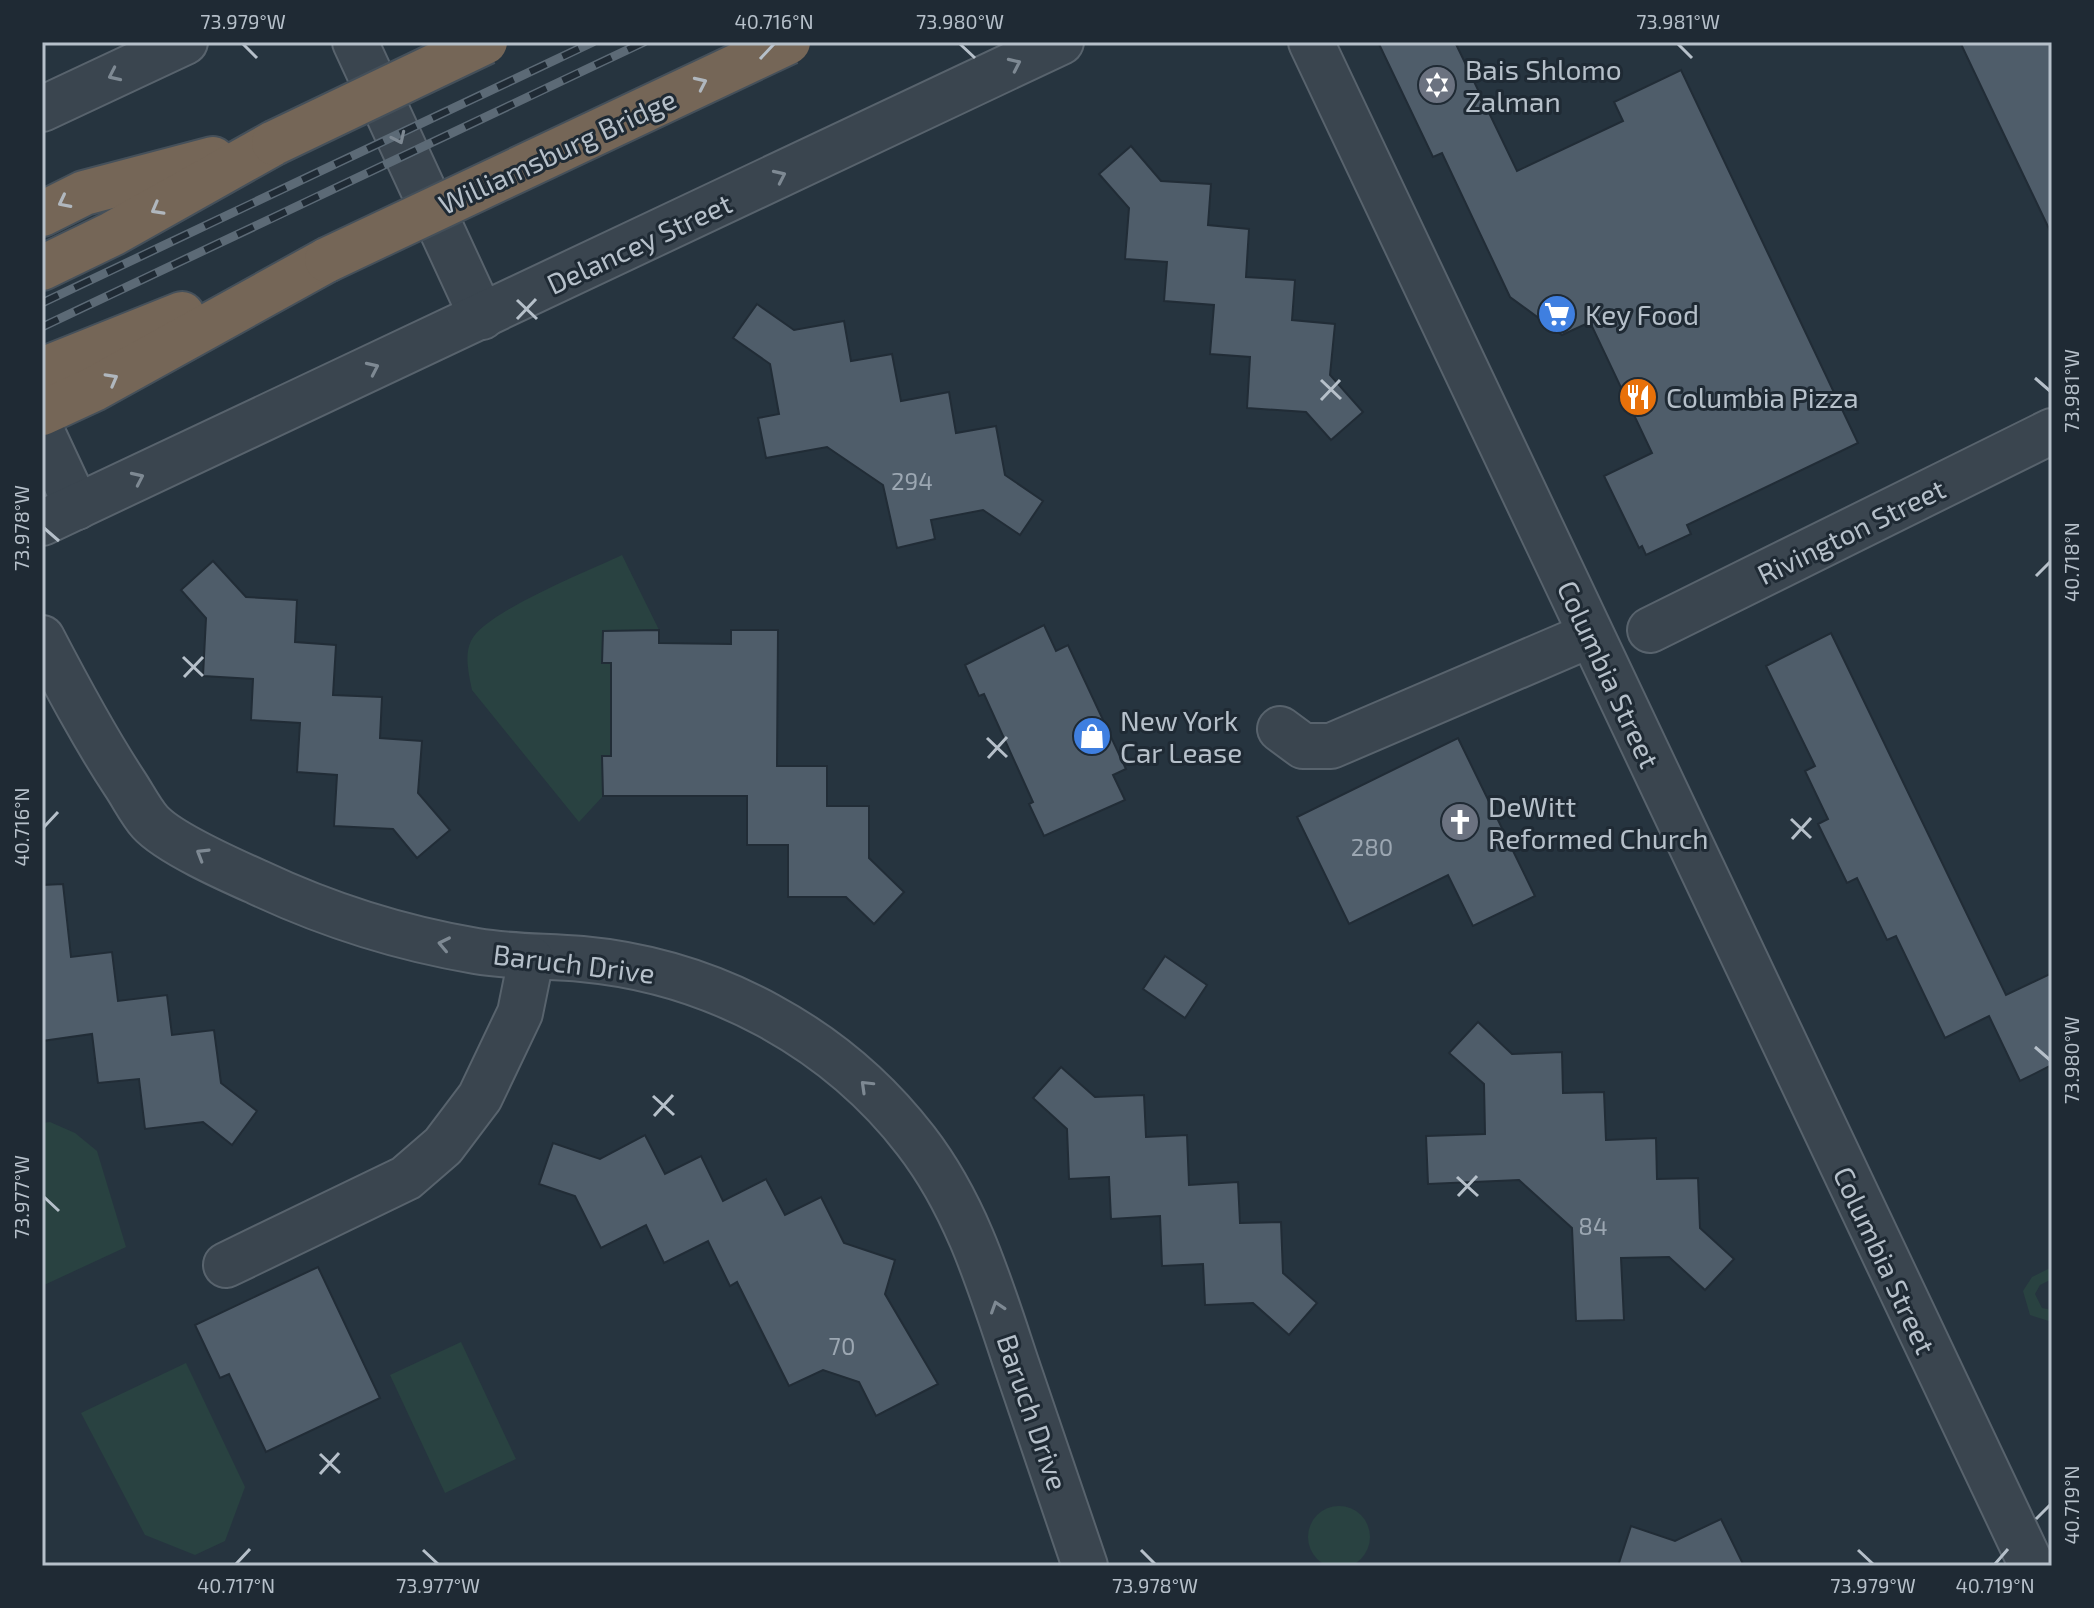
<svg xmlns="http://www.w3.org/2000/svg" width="2094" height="1608" viewBox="0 0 2094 1608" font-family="'Exo 2',sans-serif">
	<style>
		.green { fill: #294241 }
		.building { fill: #4f5d6a; stroke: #212c36; stroke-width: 2 }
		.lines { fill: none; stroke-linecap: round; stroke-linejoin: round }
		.minor-casing { stroke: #58636d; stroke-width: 48 }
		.highway-casing { stroke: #45505a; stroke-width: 48 }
		.minor { stroke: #3a454f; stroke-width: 44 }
		.highway { stroke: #756657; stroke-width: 44 }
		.rail-casing { stroke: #5c6a76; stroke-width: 9 }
		.rail { stroke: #1f2a34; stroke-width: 6; stroke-dasharray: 18; stroke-linecap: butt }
		.highway-bridge-casing { stroke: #45505a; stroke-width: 48; stroke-linecap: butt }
		.highway-bridge { stroke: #756657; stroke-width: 44 }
		.oneway { stroke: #7e8993 }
		.oneway2 { stroke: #b0b7be }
		.ticks { fill: none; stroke: #b6c0ca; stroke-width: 3 }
		.labels { text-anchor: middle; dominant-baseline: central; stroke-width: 6; stroke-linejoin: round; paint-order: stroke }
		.number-label { font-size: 24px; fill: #9ca7b2 }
		.poi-label { font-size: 28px; fill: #b6c0ca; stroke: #1f2a34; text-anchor: start }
		.street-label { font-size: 28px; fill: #b6c0ca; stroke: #1f2a34 }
		.neatline { fill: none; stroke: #b6c0ca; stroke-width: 3 }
		.ticks-label { font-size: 20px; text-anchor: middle; fill: #b6c0ca }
	</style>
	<rect width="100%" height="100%" fill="#26343f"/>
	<g class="green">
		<path d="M622,555L659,630L603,631L602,663H611V756L602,757L603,796L579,822L472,690C469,675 464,655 471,641C486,611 589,571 622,555Z"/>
		<polygon points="50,1122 75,1133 97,1151 126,1247 42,1286 42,1123"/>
		<polygon points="2052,1267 2052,1279 2040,1285 2035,1294 2042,1308 2052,1310 2052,1322 2030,1315 2023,1291 2032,1277"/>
		<polygon points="461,1342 516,1459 445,1493 390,1375"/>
		<polygon points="186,1363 245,1487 225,1541 195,1555 145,1535 81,1413"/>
		<circle cx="1339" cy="1537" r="31"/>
	</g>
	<g class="building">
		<polygon points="1378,42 1455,42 1517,171 1623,121 1614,102 1681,70 1858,443 1687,525 1691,534 1646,555 1642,546 1639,548 1604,476 1652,453 1590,322 1562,335 1510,297 1442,153 1433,157"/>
		<polygon points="1960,42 2052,42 2052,235 1997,120"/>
		<polygon points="1131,146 1161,181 1211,184 1208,225 1249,229 1246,277 1295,280 1292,320 1335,324 1330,375 1363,412 1331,440 1306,412 1247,408 1250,357 1210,354 1214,305 1164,301 1167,262 1125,259 1129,208 1099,174"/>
		<polygon points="757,304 794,330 844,321 851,361 892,354 901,401 949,392 956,433 996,426 1005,475 1043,501 1020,535 983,510 931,520 935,539 897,548 883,485 827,447 766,458 758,418 779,414 770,364 733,338"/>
		<polygon points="213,561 246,597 297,600 295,642 336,645 333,695 382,697 380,738 422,741 418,793 450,830 417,858 393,829 334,826 337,775 297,772 300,723 251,720 253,679 203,676 206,618 181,590"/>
		<polygon points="1044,625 1056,651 1068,645 1126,769 1113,775 1125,800 1044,836 1029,804 1033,802 984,694 979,696 965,665"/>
		<polygon points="659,630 659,643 731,644 731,630 778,630 777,766 827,766 827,806 869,806 869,858 904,892 874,924 846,897 788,897 788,845 747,845 747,796 603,796 602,756 611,756 611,663 602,663 603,631"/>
		<polygon points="1831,633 2006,995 2052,973 2052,1065 2020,1081 1989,1016 1945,1038 1896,936 1887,940 1857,878 1847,883 1818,824 1828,819 1805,771 1815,766 1766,666"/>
		<polygon points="1458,738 1535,896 1473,926 1448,875 1349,924 1297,817"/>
		<polygon points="63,884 71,957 112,952 118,1001 167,995 172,1035 214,1030 221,1083 257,1111 232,1145 203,1122 145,1129 139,1079 98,1083 92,1034 42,1041 42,885"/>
		<polygon points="1165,956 1207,985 1185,1018 1143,989"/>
		<polygon points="1478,1022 1512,1054 1562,1052 1563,1093 1604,1092 1606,1140 1656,1138 1657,1179 1698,1178 1700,1228 1734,1259 1705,1290 1669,1257 1621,1258 1624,1320 1576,1321 1572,1228 1519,1180 1428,1184 1426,1136 1485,1134 1484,1084 1449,1053"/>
		<polygon points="1061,1067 1095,1097 1144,1095 1146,1137 1187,1135 1189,1185 1238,1182 1240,1223 1281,1222 1283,1273 1317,1303 1289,1335 1253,1303 1205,1305 1203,1264 1162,1266 1160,1216 1111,1219 1109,1177 1069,1179 1067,1129 1033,1098"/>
		<polygon points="645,1135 665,1174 701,1156 723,1201 766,1179 785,1215 821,1197 844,1243 895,1260 885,1294 938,1384 876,1416 859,1382 823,1370 789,1386 737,1282 730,1286 708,1241 664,1263 646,1225 601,1248 575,1196 539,1184 553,1143 600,1159"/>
		<polygon points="318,1267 380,1398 266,1452 229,1374 220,1378 195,1325"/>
		<polygon points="1721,1519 1744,1566 1618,1566 1631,1526 1675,1541"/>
	</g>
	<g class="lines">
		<defs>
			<g id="minor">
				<polyline points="355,42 482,317"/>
				<polyline points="1311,42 2032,1566"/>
				<polyline points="42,109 185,42"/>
				<polyline points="42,432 77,507"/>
				<polyline points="42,523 1061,42"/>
				<polyline points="1650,630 2052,431"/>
				<path d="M42,638C68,688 94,737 125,784C133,796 141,812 150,822C169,843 230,870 257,882C327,915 399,938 476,951C511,957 546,956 582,959C713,971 836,1037 916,1141C967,1207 990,1285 1016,1363C1039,1431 1062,1498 1085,1566"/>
				<polyline points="1280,729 1303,746 1331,746 1590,635"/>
				<polyline points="226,1265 406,1178 443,1146 480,1097 520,1013 531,959"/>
			</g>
			<g id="highway">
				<polyline points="42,214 84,193 213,159"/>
				<polyline points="42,268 112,234 274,143"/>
				<polyline points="42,370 182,314"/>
				<polyline points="42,413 94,389 327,260"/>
			</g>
		</defs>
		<use href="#minor" class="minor-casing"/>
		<use href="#highway" class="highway-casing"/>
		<use href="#minor" class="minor"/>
		<use href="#highway" class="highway"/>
		<defs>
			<g id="rail">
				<polyline points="42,303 593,42"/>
				<polyline points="42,327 644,42"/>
			</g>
		</defs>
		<use href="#rail" class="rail-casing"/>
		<use href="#rail" class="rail"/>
		<defs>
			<g id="highway-bridge">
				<polyline points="274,143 485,42"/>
				<polyline points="327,260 788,42"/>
			</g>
		</defs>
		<use href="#highway-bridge" class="highway-bridge-casing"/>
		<use href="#highway-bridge" class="highway-bridge"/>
	</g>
	<defs><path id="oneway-chevron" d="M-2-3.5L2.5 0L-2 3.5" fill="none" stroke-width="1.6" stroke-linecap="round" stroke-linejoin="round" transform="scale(2)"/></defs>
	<g class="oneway">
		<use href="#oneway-chevron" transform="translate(1015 64) rotate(-25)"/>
		<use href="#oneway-chevron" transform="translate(114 75) rotate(155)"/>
		<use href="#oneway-chevron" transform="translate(399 138) rotate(65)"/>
		<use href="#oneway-chevron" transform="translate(780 176) rotate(-25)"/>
		<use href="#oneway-chevron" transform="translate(373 368) rotate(-25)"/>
		<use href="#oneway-chevron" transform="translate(138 478) rotate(-25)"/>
		<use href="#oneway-chevron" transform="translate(202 854) rotate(-149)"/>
		<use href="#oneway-chevron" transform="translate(444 944) rotate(-168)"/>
		<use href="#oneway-chevron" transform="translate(866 1086) rotate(-136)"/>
		<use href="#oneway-chevron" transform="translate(997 1307) rotate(-108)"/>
	</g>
	<g class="oneway2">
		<use href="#oneway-chevron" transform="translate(701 83) rotate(-25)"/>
		<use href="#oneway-chevron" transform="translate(64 202) rotate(153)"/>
		<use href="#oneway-chevron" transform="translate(157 209) rotate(151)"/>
		<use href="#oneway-chevron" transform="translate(112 379) rotate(-29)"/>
	</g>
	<path class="ticks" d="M243,44L257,58M960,44L975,58M1678,44L1692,58M760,59L774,44M517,300L537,319M517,319L536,299M2035,378L2050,391M1321,380L1341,399M1321,400L1340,380M44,528L59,541M2036,576L2050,562M183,657L203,676M184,677L203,657M987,738L1007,757M988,758L1007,737M1791,819L1811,838M44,827L58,812M1792,839L1811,818M2035,1047L2050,1060M653,1096L674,1115M654,1116L673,1095M1457,1177L1478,1196M1458,1196L1477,1176M44,1197L59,1211M320,1454L340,1473M320,1474L339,1453M2036,1519L2050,1505M423,1550L438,1564M1141,1550L1155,1564M1858,1550L1873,1564M236,1564L250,1549M1995,1564L2008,1549"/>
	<defs>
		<symbol id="synagogue-disc" viewBox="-11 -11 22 22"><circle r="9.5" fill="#6b7280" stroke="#1f2a34"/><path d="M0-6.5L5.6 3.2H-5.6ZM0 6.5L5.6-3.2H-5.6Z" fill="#fff"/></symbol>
		<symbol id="supermarket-disc" viewBox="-11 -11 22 22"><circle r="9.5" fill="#3f7fe0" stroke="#1f2a34"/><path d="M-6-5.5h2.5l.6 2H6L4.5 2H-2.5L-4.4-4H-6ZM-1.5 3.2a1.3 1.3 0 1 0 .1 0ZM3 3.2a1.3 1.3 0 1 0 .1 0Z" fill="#fff"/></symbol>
		<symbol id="restaurant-disc" viewBox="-11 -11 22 22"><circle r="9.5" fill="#e8710a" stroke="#1f2a34"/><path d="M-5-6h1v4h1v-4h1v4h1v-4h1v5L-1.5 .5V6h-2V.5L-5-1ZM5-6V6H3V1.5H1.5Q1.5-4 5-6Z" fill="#fff"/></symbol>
		<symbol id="shop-disc" viewBox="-11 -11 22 22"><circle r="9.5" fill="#3f7fe0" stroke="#1f2a34"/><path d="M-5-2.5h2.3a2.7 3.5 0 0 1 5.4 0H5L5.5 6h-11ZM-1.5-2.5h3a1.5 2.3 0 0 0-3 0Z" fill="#fff"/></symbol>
		<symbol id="church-disc" viewBox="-11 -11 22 22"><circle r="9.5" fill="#6b7280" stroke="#1f2a34"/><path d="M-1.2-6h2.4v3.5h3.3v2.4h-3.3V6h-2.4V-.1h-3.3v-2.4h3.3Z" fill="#fff"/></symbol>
	</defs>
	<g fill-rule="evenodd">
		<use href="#synagogue-disc" x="1415" y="63" width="44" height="44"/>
		<use href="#supermarket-disc" x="1535" y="292" width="44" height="44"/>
		<use href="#restaurant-disc" x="1616" y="375" width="44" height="44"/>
		<use href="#shop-disc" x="1070" y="714" width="44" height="44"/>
		<use href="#church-disc" x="1438" y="800" width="44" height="44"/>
	</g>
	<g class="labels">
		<g class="number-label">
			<text x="912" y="480">294</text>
			<text x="1372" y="846">280</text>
			<text x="1593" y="1225">84</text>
			<text x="842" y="1345">70</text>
		</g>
		<g class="poi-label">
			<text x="1465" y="69">Bais Shlomo<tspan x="1465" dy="32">Zalman</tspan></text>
			<text x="1585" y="314">Key Food</text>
			<text x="1666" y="397">Columbia Pizza</text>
			<text x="1120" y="720">New York<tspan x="1120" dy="32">Car Lease</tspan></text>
			<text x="1488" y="806">DeWitt<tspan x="1488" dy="32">Reformed Church</tspan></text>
		</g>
		<g class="street-label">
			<text transform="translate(557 151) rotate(-25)">Williamsburg Bridge</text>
			<text transform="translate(639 243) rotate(-25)">Delancey Street</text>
			<text transform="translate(1851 531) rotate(-26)">Rivington Street</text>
			<text transform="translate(1609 674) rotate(65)">Columbia Street</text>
			<text transform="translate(574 963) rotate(7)">Baruch Drive</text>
			<text transform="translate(1885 1260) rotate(65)">Columbia Street</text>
			<text transform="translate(1033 1412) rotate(71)">Baruch Drive</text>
		</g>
	</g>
	<rect width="2094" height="1608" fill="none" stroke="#1f2a34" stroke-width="88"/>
	<rect x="44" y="44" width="2006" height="1520" class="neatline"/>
	<g class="ticks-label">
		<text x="243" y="29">73.979°W</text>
		<text x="774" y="29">40.716°N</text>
		<text x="960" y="29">73.980°W</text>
		<text x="1678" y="29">73.981°W</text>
		<text transform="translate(2072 391) rotate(-90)" y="7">73.981°W</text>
		<text transform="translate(22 528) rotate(-90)" y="7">73.978°W</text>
		<text transform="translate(2072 562) rotate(-90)" y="7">40.718°N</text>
		<text transform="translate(22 827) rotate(-90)" y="7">40.716°N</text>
		<text transform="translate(2072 1060) rotate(-90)" y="7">73.980°W</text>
		<text transform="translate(22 1197) rotate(-90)" y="7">73.977°W</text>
		<text transform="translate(2072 1505) rotate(-90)" y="7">40.719°N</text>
		<text x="236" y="1593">40.717°N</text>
		<text x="438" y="1593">73.977°W</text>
		<text x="1155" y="1593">73.978°W</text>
		<text x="1873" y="1593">73.979°W</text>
		<text x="1995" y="1593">40.719°N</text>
	</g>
</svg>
